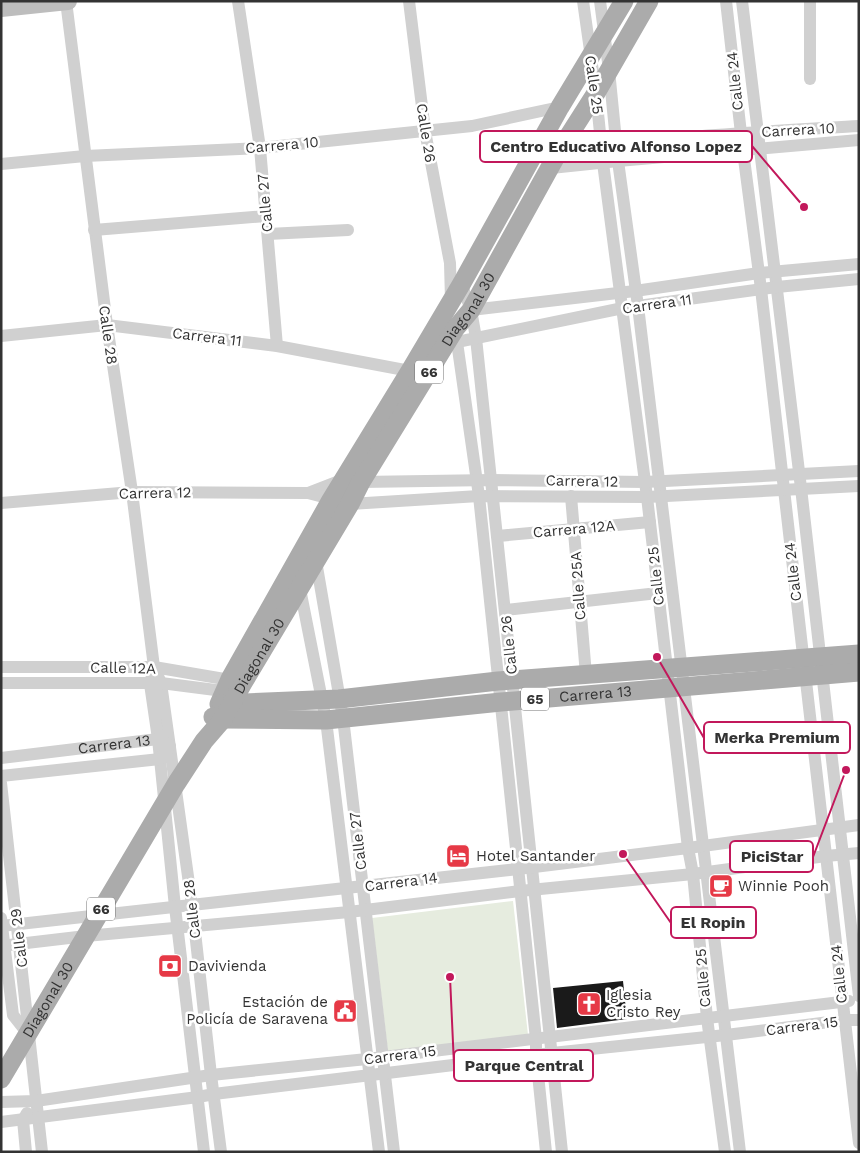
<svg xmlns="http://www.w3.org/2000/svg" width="860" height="1153" viewBox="0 0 860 1153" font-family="'Work Sans',sans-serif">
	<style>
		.green { fill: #e6ecdf }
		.building { fill: #1a1a1a }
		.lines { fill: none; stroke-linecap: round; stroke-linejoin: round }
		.street { stroke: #d0d0d0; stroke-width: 12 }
		.secondary { stroke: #bdbdbd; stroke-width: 18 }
		.primary { stroke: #ababab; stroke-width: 19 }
		.labels { text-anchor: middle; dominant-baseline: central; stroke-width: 5; stroke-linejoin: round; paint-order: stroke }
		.shield { fill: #fff; stroke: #707070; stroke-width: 1 }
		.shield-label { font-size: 14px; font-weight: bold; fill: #333 }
		.street-label { font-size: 15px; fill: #333; stroke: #fff }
		.poi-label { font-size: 15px; fill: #333; stroke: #fff; text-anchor: start }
		.leader { fill: none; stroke: #c2185b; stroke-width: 2 }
		.callout-dot { fill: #c2185b; stroke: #fff; stroke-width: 2 }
		.callout { fill: #fff; stroke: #c2185b; stroke-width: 2 }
		.callout-label { font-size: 16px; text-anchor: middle; font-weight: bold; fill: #333 }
	</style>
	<rect width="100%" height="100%" fill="#fff"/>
	<polygon class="green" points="513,901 528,1035 388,1052 372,918"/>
	<polygon class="building" points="623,981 627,1019 557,1028 553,988"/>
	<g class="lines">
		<g class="street">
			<polyline points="66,1 107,325 132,492 154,667 161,683 192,905 211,1075 221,1152"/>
			<polyline points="238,1 260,148 277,346"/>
			<polyline points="409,1 425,131 450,263 451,300"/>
			<polyline points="583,1 596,93 603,163 647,497 688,848 693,874 707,1018 725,1152"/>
			<polyline points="600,1 609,70 618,161 638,306 740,1152"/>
			<polyline points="726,1 743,151 761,289 859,1143"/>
			<polyline points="742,1 801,488 859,996"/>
			<polyline points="810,1 810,79"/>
			<path d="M559,151C658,137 759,132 859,126"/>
			<polyline points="1,164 85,156 260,148 472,126 560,107"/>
			<polyline points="551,168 618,161 859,140"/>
			<polyline points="94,230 266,216"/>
			<polyline points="268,234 348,230"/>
			<polyline points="460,280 471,310 476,338 562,1152"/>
			<polyline points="471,310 635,291 759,273 859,264"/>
			<polyline points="455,328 479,496 536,1039 536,1055 546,1152"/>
			<polyline points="1,336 107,325 277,346 410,371"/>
			<polyline points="457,342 623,308 777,287 859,279"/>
			<polyline points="308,493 344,479 361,482 492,480 645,482 859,471"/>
			<polyline points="571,496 586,675"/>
			<polyline points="1,503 132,492 308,493 350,504 479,496 647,497 859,486"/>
			<polyline points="498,536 650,522"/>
			<polyline points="316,561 343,718 394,1152"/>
			<polyline points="300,589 326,720 379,1152"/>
			<polyline points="505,610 658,593"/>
			<polyline points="1,667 154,667 236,681"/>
			<polyline points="154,667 150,684 158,739 175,907 204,1152"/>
			<polyline points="1,683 161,683 231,692"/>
			<path id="s1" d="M1,758L158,739L170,746L160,759L1,776"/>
			<polyline points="1,783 42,1152"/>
			<polyline points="1,918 13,1015 28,1034"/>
			<polyline points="1,926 518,869 688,848 859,825"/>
			<polyline points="1,946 86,936 349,912 520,891 693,874 826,856 859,853"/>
			<polyline points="1,1102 36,1101 211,1075 367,1059 849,1001"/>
			<polyline points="1,1122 198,1097 214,1094 552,1053 726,1035 845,1020 859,1020"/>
			<polyline points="26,1152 23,1120 27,1113"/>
		</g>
		<polyline class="secondary" points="1,8 68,1"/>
		<g class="primary">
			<polyline points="219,704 230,679 331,500 410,371 462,283 560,107 624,1"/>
			<polyline points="222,704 339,699 498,681 859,654"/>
			<path id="s2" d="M213,717L223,719L326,720L501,702L859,672"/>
			<path id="s3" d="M1,1079L176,784L204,741L223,719L243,683L350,504L361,482L455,329L471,310L559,151L596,93L649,1"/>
		</g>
	</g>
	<defs>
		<symbol id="hotel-square" viewBox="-11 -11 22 22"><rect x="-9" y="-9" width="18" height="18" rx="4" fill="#e63946" stroke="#fff"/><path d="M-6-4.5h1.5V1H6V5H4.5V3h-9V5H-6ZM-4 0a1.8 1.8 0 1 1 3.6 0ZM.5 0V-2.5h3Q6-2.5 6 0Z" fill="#fff"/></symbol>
		<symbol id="cafe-square" viewBox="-11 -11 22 22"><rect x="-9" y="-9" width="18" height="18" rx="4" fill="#e63946" stroke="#fff"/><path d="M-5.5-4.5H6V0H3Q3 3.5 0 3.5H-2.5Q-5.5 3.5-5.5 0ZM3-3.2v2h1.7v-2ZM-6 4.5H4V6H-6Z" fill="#fff"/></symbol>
		<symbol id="bank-square" viewBox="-11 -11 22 22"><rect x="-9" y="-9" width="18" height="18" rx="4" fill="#e63946" stroke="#fff"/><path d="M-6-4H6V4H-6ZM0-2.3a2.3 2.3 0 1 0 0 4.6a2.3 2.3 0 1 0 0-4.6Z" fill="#fff"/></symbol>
		<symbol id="church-square" viewBox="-11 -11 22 22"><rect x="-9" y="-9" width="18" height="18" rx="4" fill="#e63946" stroke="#fff"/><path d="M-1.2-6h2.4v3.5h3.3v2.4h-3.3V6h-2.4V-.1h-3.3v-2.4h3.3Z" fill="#fff"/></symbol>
		<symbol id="civic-square" viewBox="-11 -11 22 22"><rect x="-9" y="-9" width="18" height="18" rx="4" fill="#e63946" stroke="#fff"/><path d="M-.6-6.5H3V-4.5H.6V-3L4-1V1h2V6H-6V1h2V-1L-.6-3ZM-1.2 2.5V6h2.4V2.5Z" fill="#fff"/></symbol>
	</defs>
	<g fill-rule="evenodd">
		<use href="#hotel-square" x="444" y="842" width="28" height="28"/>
		<use href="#cafe-square" x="707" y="872" width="28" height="28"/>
		<use href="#bank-square" x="156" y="952" width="28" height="28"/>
		<use href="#church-square" x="575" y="990" width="28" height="28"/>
		<use href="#civic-square" x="331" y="997" width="28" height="28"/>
	</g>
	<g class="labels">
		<g class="shield">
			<rect x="415" y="360.5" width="28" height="23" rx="4"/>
			<rect x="521" y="687.5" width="28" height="23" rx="4"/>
			<rect x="87" y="897.5" width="28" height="23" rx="4"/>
		</g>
		<g class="shield-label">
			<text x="429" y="372">66</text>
			<text x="535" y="699">65</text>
			<text x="101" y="909">66</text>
		</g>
		<g class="street-label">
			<text transform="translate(735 81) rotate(-96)">Calle 24</text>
			<text transform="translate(594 85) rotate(82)">Calle 25</text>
			<text transform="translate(798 130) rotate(-3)">Carrera 10</text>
			<text transform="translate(426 133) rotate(81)">Calle 26</text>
			<text transform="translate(282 145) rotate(-5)">Carrera 10</text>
			<text transform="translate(265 203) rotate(-95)">Calle 27</text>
			<text transform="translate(657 304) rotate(-8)">Carrera 11</text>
			<text stroke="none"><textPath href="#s3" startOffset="901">Diagonal 30</textPath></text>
			<text transform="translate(108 335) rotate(82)">Calle 28</text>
			<text transform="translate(207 337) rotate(7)">Carrera 11</text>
			<text transform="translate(582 481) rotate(1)">Carrera 12</text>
			<text transform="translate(155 493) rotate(-1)">Carrera 12</text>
			<text transform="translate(574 529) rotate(-5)">Carrera 12A</text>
			<text transform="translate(793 572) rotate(-97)">Calle 24</text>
			<text transform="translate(656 576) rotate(-96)">Calle 25</text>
			<text transform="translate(578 586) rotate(-94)">Calle 25A</text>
			<text transform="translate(509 645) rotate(-96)">Calle 26</text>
			<text stroke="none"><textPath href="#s3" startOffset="496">Diagonal 30</textPath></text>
			<text transform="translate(123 668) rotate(1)">Calle 12A</text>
			<text stroke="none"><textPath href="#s2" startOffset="384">Carrera 13</textPath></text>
			<text stroke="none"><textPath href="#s1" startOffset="114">Carrera 13</textPath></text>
			<text transform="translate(358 841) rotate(-97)">Calle 27</text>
			<text transform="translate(401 882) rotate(-7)">Carrera 14</text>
			<text transform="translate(192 909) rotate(-97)">Calle 28</text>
			<text transform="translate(19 938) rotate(-97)">Calle 29</text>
			<text transform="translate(839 974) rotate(-96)">Calle 24</text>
			<text transform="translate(703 978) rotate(-95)">Calle 25</text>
			<text stroke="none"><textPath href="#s3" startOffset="92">Diagonal 30</textPath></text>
			<text transform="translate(802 1026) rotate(-7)">Carrera 15</text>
			<text transform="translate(400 1055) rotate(-7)">Carrera 15</text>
		</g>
		<g class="poi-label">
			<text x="476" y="856">Hotel Santander</text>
			<text x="738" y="886">Winnie Pooh</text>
			<text x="188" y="966">Davivienda</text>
			<text x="606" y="995">Iglesia<tspan x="606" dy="17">Cristo Rey</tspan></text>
			<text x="328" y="1002" text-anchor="end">Estación de<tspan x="328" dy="17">Policía de Saravena</tspan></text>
		</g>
	</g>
	<path class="leader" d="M804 207L752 146M657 657L704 738M846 770L813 857M623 854L671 923M450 977L454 1065"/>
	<g class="callout-dot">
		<circle cx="804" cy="207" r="5"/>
		<circle cx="657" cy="657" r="5"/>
		<circle cx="846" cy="770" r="5"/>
		<circle cx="623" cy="854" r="5"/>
		<circle cx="450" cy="977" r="5"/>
	</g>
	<g class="callout">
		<rect x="480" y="131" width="272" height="31" rx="5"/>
		<rect x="704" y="722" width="146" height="31" rx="5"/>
		<rect x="730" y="841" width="83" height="31" rx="5"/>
		<rect x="671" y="907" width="85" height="31" rx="5"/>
		<rect x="454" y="1050" width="139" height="31" rx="5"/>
	</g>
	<g class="callout-label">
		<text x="616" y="152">Centro Educativo Alfonso Lopez</text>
		<text x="777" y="743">Merka Premium</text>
		<text x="772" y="862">PiciStar</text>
		<text x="713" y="928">El Ropin</text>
		<text x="524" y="1071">Parque Central</text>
	</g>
	<rect width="860" height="1153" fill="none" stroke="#333333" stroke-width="5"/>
</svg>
